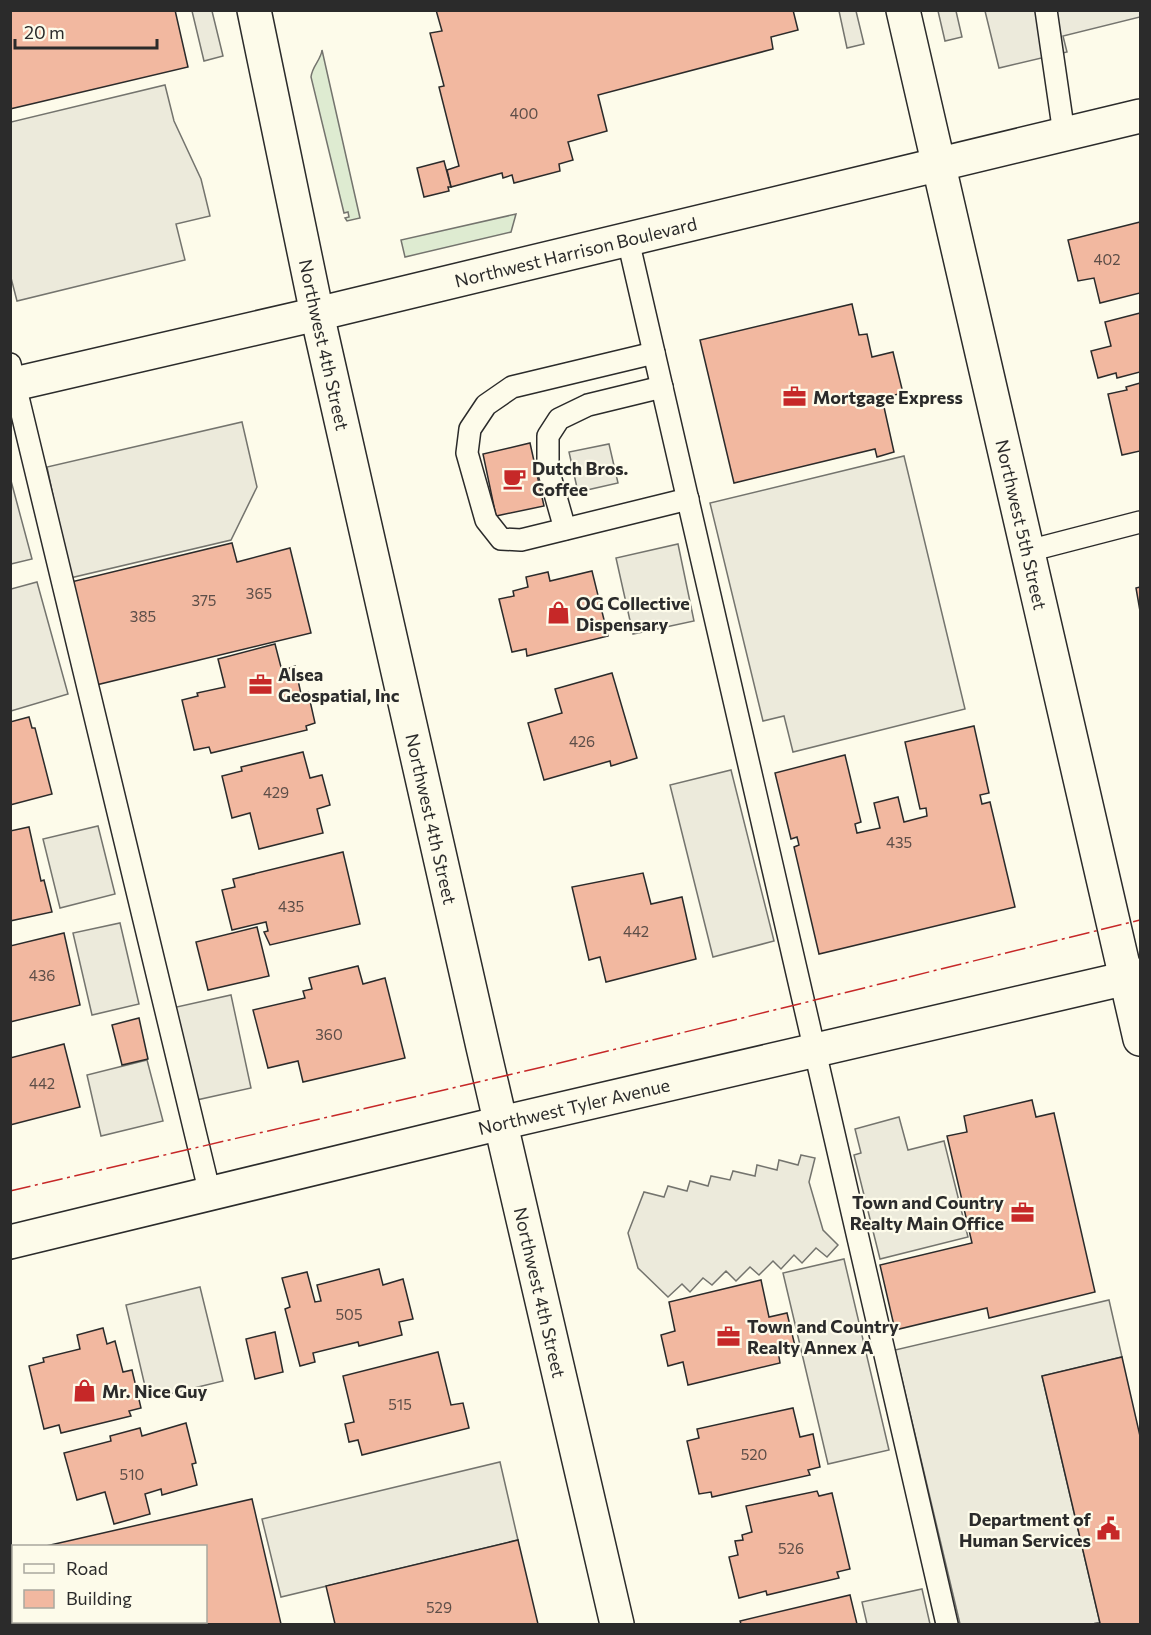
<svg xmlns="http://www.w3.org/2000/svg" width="1151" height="1635" viewBox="0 0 1151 1635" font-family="Commissioner,sans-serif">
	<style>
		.green { fill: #deebd1; stroke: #74746e; stroke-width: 1.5 }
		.parking { fill: #eceadb; stroke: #74746e; stroke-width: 1.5 }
		.building { fill: #f2b8a0; stroke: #2b2b2b; stroke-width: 1.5 }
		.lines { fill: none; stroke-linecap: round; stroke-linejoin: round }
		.lane-casing { stroke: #2b2b2b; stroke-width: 24 }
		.street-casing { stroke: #2b2b2b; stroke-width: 36 }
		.secondary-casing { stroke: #2b2b2b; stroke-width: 36 }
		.primary-casing { stroke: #2b2b2b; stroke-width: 36 }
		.highway-casing { stroke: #2b2b2b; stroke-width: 36 }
		.lane { stroke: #fdfbea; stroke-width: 21 }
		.street { stroke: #fdfbea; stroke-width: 33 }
		.secondary { stroke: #fdfbea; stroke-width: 33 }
		.primary { stroke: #fdfbea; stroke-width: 33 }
		.highway { stroke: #fdfbea; stroke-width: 33 }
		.power { stroke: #c62828; stroke-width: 1.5; stroke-dasharray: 21 4.5 3 4.5; stroke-linecap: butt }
		.labels { text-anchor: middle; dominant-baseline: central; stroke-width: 4.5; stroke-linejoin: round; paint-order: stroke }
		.number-label { font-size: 15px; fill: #5d4e48 }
		.street-label { font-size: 18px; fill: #2b2b2b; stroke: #fdfbea }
		.poi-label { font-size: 18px; font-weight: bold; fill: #2b2b2b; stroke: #fdfbea; text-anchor: start }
	</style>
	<rect width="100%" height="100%" fill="#fdfbea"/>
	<g class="green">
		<path d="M322,50L360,218L347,221L345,218L349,217L348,212L344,213L311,77C312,66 321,60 322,50Z"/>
		<polygon points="516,214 511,232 405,257 401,240"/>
	</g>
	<g class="parking">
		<polygon points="1140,10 1140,17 1063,36 1067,52 999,68 985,11"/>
		<polygon points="192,11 212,11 223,56 204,61"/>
		<polygon points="839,11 856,11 864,44 847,48"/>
		<polygon points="938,11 956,11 962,37 945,41"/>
		<polygon points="165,85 174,121 201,179 210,216 176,224 185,260 17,301 10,274 11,122"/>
		<polygon points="242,422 257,487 231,540 70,578 47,467"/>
		<polygon points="609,444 618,483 578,492 569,452"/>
		<polygon points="904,456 965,709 793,752 784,716 763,721 710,503"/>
		<polygon points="10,477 32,559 11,564 10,564"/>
		<polygon points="678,544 694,621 633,634 616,558"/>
		<polygon points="37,582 68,694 11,711 11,589"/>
		<polygon points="731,770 774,941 713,957 670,785"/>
		<polygon points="98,826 115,894 60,908 43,839"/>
		<polygon points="120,923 139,1004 92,1015 73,933"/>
		<polygon points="231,995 251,1088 192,1101 172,1008"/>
		<polygon points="147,1060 163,1121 101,1136 87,1075"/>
		<polygon points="899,1117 908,1150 944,1141 968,1237 880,1259 854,1155 861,1153 855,1129"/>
		<polygon points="801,1155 815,1158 809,1182 823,1230 838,1245 827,1257 816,1248 802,1263 794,1255 781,1269 773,1261 759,1275 750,1267 736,1281 726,1271 712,1285 703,1278 690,1292 682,1284 668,1297 638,1268 628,1233 644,1192 664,1197 668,1186 687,1191 690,1181 708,1186 711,1176 730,1180 733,1171 755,1176 757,1165 777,1170 779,1160 798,1165"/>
		<polygon points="844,1259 889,1450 828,1464 783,1273"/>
		<polygon points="200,1287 223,1381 148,1399 126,1305"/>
		<polygon points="1109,1300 1122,1357 1042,1376 1100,1623 1091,1624 960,1624 895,1350"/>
		<polygon points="500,1462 518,1540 281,1597 262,1519"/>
		<polygon points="922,1589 930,1624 867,1624 862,1602"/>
	</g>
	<g class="building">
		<polygon points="10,10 175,10 188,67 10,109"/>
		<polygon points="436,10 793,10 798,30 771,37 773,49 598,95 607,131 568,142 573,160 559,164 560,171 514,183 512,175 503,178 502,173 451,187 447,170 459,166 439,87 444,86 430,33 442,31"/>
		<polygon points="444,161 451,187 448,187 449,191 424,197 417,168"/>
		<polygon points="1140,222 1140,293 1100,303 1094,278 1078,281 1068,240"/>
		<polygon points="852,304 859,335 867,334 872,357 893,352 903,393 882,398 894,452 877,457 875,449 734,483 700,340"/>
		<polygon points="1140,313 1140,372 1117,378 1116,373 1098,378 1091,351 1111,346 1105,322"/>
		<polygon points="1140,383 1140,451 1122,455 1108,394 1127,390 1126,387"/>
		<polygon points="530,443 544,506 496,516 483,454"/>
		<polygon points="232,543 237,562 290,548 311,633 96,685 71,582"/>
		<polygon points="592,571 608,636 527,656 526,649 512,652 499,599 514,596 513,591 528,587 526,577 548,572 550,581"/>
		<polygon points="1140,587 1140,611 1136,588"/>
		<polygon points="275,644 282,671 295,666 301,694 308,692 315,723 306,726 307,730 211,753 209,747 194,750 182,700 198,696 197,693 225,687 218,659"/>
		<polygon points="612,673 637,758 611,766 610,761 544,780 528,723 562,713 555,689"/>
		<polygon points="29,717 32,728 35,728 52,794 10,805 10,722"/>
		<polygon points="974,726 989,793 980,795 982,804 990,802 1015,907 819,954 794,847 799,845 797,837 791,839 775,773 845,755 861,822 855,824 857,833 880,828 874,803 898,797 904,822 927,816 926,808 920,809 905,742"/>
		<polygon points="303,752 310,778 322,775 330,805 317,809 323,833 259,849 250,813 232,818 222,776 242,771 241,767"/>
		<polygon points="29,827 41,881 44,880 52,912 10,921 10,831"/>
		<polygon points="343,852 360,924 270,945 264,932 268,931 266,922 232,930 222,890 235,887 233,879"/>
		<polygon points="643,873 651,904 682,897 696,959 606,982 600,957 589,960 572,887"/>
		<polygon points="257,927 269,976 208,990 196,942"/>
		<polygon points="64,933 80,1005 10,1022 10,946"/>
		<polygon points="358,966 363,984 385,978 405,1058 303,1082 298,1061 268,1068 253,1010 305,998 303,991 312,989 309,978"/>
		<polygon points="139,1018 148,1059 122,1065 112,1025"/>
		<polygon points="64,1044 80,1107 10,1125 10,1058"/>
		<polygon points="1032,1100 1036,1117 1054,1113 1095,1292 989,1318 987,1308 895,1330 880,1265 972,1243 947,1136 967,1132 964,1116"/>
		<polygon points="379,1269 383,1285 403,1279 413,1319 399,1322 402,1335 359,1346 358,1342 313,1353 315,1362 300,1366 285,1309 290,1307 282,1278 307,1272 315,1302 321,1301 317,1285"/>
		<polygon points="761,1280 769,1317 787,1313 795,1346 778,1351 780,1363 688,1385 683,1362 668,1366 661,1335 675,1331 669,1302"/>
		<polygon points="103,1328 107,1344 115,1341 123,1372 132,1370 141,1408 129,1411 131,1416 61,1433 59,1425 44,1429 29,1366 44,1362 43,1358 80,1349 77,1335"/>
		<polygon points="275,1332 283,1372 255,1379 246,1339"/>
		<polygon points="438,1352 451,1405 463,1403 469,1428 362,1455 358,1440 349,1442 345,1424 354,1422 343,1376"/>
		<polygon points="1122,1357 1140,1436 1140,1624 1091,1624 1100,1623 1042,1376"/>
		<polygon points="793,1408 800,1437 813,1434 820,1467 808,1470 810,1475 712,1497 711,1492 699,1494 687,1441 699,1438 697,1429"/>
		<polygon points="186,1423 196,1463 192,1464 197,1485 162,1495 161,1489 145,1494 150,1514 114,1524 105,1492 77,1500 64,1453 111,1441 110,1436 140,1428 142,1436"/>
		<polygon points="817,1491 819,1496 832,1493 850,1569 837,1572 839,1578 767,1595 766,1591 739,1598 729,1557 738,1555 735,1541 743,1540 742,1535 752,1532 746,1506"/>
		<polygon points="252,1499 281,1624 53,1624 52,1622 206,1622 206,1546 46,1546"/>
		<polygon points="518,1540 538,1624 335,1624 326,1586"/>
		<polygon points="850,1595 857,1624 741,1624 740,1621"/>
	</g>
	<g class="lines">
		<defs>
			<g id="lane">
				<polyline points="1046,10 1064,134"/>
				<polyline points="628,240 947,1624"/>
				<polyline points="654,353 512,387 486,405 470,429 467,453 486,520 501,539 521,540 688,499"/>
				<polyline points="10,364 210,1194"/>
				<polyline points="565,529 548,469 548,436 559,419 588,405 662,387"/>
				<polyline points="1028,551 1140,522"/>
			</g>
			<g id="street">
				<path id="s1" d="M10,1242L501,1123L1140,975"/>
			</g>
			<g id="secondary">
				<path id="s2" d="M903,10L1140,1039"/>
			</g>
			<g id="primary">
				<path id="s3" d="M317,314L1140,116"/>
			</g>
			<g id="highway">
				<path id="s4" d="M254,10L317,314L483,1047L617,1624"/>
				<polyline points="10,385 317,314"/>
			</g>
		</defs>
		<use href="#lane" class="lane-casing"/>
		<use href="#street" class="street-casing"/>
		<use href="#secondary" class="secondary-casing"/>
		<use href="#primary" class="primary-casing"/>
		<use href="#highway" class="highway-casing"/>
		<use href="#lane" class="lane"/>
		<use href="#street" class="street"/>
		<use href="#secondary" class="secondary"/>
		<use href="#primary" class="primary"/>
		<use href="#highway" class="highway"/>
		<polyline class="power" points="10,1191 547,1066 1140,920"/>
	</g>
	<defs>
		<symbol id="office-bare" viewBox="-9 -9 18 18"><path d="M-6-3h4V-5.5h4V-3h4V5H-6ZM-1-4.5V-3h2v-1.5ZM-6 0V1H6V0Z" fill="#c62828" stroke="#fdfbea" stroke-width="2.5" paint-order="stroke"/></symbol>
		<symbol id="cafe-bare" viewBox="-9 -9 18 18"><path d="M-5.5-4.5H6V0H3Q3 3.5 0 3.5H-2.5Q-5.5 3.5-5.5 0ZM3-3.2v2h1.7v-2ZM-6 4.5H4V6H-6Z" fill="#c62828" stroke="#fdfbea" stroke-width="2.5" paint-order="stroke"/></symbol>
		<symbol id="shop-bare" viewBox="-9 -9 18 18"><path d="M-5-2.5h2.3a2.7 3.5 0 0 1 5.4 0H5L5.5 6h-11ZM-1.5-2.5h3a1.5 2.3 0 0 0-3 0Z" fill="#c62828" stroke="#fdfbea" stroke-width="2.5" paint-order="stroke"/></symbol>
		<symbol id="civic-bare" viewBox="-9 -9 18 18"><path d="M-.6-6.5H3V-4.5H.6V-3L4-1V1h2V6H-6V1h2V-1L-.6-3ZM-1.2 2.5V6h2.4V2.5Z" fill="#c62828" stroke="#fdfbea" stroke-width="2.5" paint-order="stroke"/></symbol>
	</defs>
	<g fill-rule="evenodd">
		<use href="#office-bare" x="778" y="380" width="33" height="33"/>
		<use href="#cafe-bare" x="498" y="462" width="33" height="33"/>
		<use href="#shop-bare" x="542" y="596" width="33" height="33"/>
		<use href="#office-bare" x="244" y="668" width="33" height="33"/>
		<use href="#office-bare" x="1006" y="1196" width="33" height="33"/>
		<use href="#office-bare" x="712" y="1320" width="33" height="33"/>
		<use href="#shop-bare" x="68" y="1374" width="33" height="33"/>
		<use href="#civic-bare" x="1092" y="1512" width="33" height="33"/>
	</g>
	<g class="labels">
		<g class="number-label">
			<text x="524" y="113">400</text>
			<text x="1107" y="259">402</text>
			<text x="259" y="593">365</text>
			<text x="204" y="600">375</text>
			<text x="143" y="616">385</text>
			<text x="582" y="741">426</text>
			<text x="276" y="792">429</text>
			<text x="899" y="842">435</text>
			<text x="291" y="906">435</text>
			<text x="636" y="931">442</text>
			<text x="42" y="975">436</text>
			<text x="329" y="1034">360</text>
			<text x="42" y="1083">442</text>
			<text x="349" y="1314">505</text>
			<text x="400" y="1404">515</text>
			<text x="754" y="1454">520</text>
			<text x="132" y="1474">510</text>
			<text x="791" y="1548">526</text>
			<text x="439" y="1607">529</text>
		</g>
		<g class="street-label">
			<text stroke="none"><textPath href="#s3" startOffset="266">Northwest Harrison Boulevard</textPath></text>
			<text stroke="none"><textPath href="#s4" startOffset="342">Northwest 4th Street</textPath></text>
			<text stroke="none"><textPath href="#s2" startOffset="528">Northwest 5th Street</textPath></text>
			<text stroke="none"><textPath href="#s4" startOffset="828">Northwest 4th Street</textPath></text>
			<text stroke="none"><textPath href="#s1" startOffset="580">Northwest Tyler Avenue</textPath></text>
			<text stroke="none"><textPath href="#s4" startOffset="1314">Northwest 4th Street</textPath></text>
		</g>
		<g class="poi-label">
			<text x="813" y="397">Mortgage Express</text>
			<text x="532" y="468">Dutch Bros.<tspan x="532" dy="21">Coffee</tspan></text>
			<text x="576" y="603">OG Collective<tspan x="576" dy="21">Dispensary</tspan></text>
			<text x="278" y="674">Alsea<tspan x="278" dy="21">Geospatial, Inc</tspan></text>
			<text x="1004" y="1202" text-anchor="end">Town and Country<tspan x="1004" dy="21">Realty Main Office</tspan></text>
			<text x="747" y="1326">Town and Country<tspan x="747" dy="21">Realty Annex A</tspan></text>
			<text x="102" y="1391">Mr. Nice Guy</text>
			<text x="1091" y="1519" text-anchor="end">Department of<tspan x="1091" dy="21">Human Services</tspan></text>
		</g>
	</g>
	<rect width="1151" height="1635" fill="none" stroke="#2b2b2b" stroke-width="24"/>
	<rect x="12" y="1545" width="195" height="78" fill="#fdfbea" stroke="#a9a89e" stroke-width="1.5"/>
	<rect x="24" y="1564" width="30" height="9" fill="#fdfbea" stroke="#a9a89e" stroke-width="1.5"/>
	<text x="66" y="1575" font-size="18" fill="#2b2b2b">Road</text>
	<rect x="24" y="1590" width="30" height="18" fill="#f2b8a0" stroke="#a9a89e" stroke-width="1.5"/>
	<text x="66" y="1605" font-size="18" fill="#2b2b2b">Building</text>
	<path d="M15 39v9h142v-9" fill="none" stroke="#2b2b2b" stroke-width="3"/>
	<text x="24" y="39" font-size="18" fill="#2b2b2b" stroke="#fdfbea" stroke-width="4.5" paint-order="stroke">20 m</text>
</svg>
